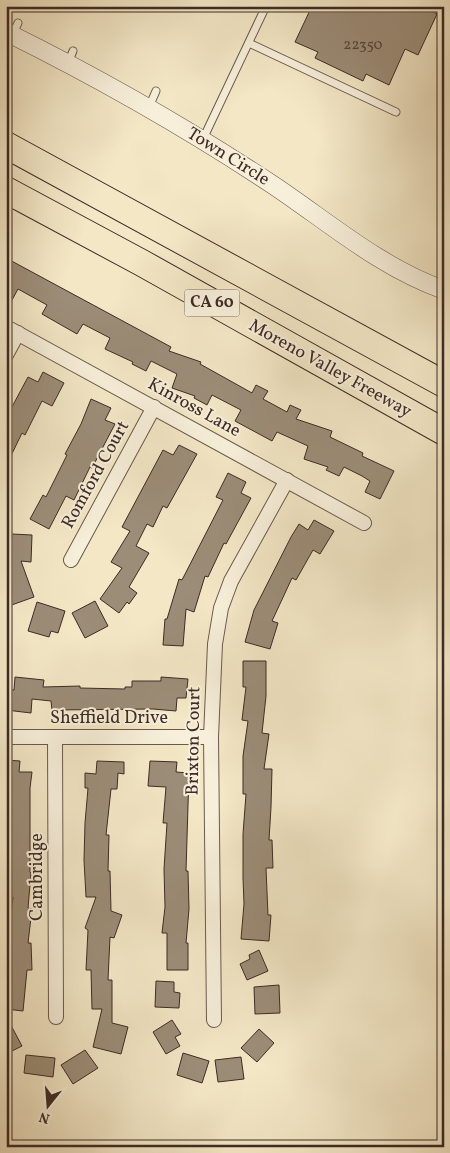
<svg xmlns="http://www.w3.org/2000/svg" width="450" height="1153" viewBox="0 0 450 1153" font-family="Vollkorn,serif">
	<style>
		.building { fill: #9c8d78; stroke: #3d2b24 }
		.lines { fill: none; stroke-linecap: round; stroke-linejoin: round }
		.service-casing { stroke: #6a5a4c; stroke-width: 9 }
		.minor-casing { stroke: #6a5a4c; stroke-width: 16 }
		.tertiary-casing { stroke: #6a5a4c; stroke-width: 19 }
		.motorway-casing { stroke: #3d2b24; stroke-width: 28 }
		.service { stroke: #f7efda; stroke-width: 7 }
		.minor { stroke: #f7efda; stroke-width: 14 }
		.tertiary { stroke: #f7efda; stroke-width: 18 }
		.motorway { stroke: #f3e7c6; stroke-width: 26 }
		.labels { text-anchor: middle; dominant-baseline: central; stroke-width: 4; stroke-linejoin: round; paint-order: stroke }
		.number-label { font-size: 15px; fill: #554439 }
		.shield { fill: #f7efda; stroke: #75665b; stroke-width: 1 }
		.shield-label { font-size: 16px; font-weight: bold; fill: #3d2b24 }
		.street-label { font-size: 18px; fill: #3d2b24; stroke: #f7efda }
	</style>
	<rect width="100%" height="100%" fill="#f3e7c6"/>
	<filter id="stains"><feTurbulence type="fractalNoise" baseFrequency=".004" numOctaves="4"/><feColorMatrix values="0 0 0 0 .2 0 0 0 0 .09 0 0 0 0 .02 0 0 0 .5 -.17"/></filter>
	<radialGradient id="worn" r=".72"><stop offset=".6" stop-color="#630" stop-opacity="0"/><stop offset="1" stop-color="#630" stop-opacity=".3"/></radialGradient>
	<g class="building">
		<polygon points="312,6 421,6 437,14 418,55 405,49 389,85 366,74 363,81 315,58 318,52 295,42"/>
		<polygon points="6,258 171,347 169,351 201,362 200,364 252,393 256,385 268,391 263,399 287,412 290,405 301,410 296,419 332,431 330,437 363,453 362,456 394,471 380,499 365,492 370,481 362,476 344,467 339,476 326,470 328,467 304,459 308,446 277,432 272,441 235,421 241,410 212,395 207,405 194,398 195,396 172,388 177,374 151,361 146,371 132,364 133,362 105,349 110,338 83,324 77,334 42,314 47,305 18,289 6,311"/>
		<polygon points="43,372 64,383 52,406 42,401 25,435 22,433 6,466 6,418 28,377 38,382"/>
		<polygon points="91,399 111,408 105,420 115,424 92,468 90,467 74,500 66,496 49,529 30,519 43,495 46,497 67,455 65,454 81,424"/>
		<polygon points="179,445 197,454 167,508 163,506 153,527 147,524 136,546 149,553 129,587 137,593 129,604 127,602 119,613 100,599 122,568 111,562 130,531 122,527 163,450 173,455"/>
		<polygon points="228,473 246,482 241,493 251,498 226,544 224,543 208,577 205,576 194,612 186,609 183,646 163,645 165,619 167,619 179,579 182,580 223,500 216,497"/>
		<polygon points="314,520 334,531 320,554 313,550 296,580 292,578 272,621 278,623 270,649 245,642 254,610 291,537 299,524 308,530"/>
		<polygon points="12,534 32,535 31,562 21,561 34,597 6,607 6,576 9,575"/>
		<polygon points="95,601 108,626 85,638 72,613"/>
		<polygon points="37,602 65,611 58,633 51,631 49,637 28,631"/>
		<polygon points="243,661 266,661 266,696 262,733 269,734 264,769 272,769 271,807 269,840 272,840 273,868 266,868 268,915 271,915 269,941 241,939 244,904 243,878 243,834 246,794 243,794 243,756 248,721 242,720 246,687 243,687"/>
		<polygon points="15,677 44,680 43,687 80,686 80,688 125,689 125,687 132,687 132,681 161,681 161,677 188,679 186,698 177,698 176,711 153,709 52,710 51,701 32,699 31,713 6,710 6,690 14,690"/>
		<polygon points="6,760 20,761 19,772 32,772 30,788 30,872 31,873 28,908 32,909 28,943 31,943 32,970 27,970 23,1011 6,1009 6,980 8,980 7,947 13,897 6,896 11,825 6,825"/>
		<polygon points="97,761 124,762 124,774 118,773 117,789 111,789 106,835 109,835 108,871 110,871 111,911 122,915 114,938 110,937 108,980 112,980 112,1023 128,1027 121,1054 93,1047 102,1009 92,1009 91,970 86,970 88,930 85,928 96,897 86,897 84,860 85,823 88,788 85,788 85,773 96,774"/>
		<polygon points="150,761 177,762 176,772 189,773 186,871 188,871 189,909 186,943 188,943 188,970 167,970 167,933 162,933 165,907 164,869 167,823 163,823 166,787 148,786"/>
		<polygon points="259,950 268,971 247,980 240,964 250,959 249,955"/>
		<polygon points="156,981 174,982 174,992 180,993 179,1008 155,1007"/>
		<polygon points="279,985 280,1013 255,1014 254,987"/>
		<polygon points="6,1016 22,1046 6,1054"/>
		<polygon points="172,1020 181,1034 175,1037 180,1046 166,1054 153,1032"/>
		<polygon points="259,1029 274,1043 257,1062 241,1048"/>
		<polygon points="85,1050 98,1068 73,1084 61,1065"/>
		<polygon points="183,1053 209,1061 202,1083 177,1075"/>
		<polygon points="26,1055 55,1058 53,1077 24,1073"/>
		<polygon points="241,1057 244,1079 218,1082 215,1060"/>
	</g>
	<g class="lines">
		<defs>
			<g id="service">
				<polyline points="13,34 18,23"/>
				<polyline points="249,43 396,112"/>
				<polyline points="68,63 73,51"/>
				<polyline points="149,107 156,91"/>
				<polyline points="203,139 266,6"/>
			</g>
			<g id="minor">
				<polyline points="6,327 364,523"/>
				<polyline points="6,355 18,333"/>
				<polyline points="71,560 154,407"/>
				<polyline points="6,737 211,737"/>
				<polyline points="55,737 56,1017"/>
				<polyline points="214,1020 211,737 215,644 221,608 231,581 287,480"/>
			</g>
			<path id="tertiary" d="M6,32C97,77 185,127 270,183C326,220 379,267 444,290"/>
			<g id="motorway">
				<polyline points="6,145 444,384"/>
				<polyline points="6,190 142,263 444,432"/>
			</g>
		</defs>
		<use href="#service" class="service-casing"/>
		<use href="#minor" class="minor-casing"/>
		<use href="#tertiary" class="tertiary-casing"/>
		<use href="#motorway" class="motorway-casing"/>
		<use href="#service" class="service"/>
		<use href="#minor" class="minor"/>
		<use href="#tertiary" class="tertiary"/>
		<use href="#motorway" class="motorway"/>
	</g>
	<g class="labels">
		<g class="number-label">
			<text x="363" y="45">22350</text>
		</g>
		<rect class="shield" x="184.5" y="289.5" width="55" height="27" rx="4"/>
		<g class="shield-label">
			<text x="212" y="303">CA 60</text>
		</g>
		<g class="street-label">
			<text transform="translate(228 157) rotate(32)">Town Circle</text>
			<text transform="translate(330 369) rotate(29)">Moreno Valley Freeway</text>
			<text transform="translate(194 408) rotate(29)">Kinross Lane</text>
			<text transform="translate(96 475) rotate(-61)">Romford Court</text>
			<text x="109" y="718">Sheffield Drive</text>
			<text transform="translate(194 741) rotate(-89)">Brixton Court</text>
			<text transform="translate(37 877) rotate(-90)">Cambridge</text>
		</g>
	</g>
	<rect width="450" height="1153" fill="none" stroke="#f3e7c6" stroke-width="25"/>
	<rect x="8" y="8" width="435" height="1138" fill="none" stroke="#3d2b24" stroke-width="2.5"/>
	<rect x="12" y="12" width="425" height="1128" fill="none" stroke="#3d2b24"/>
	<g transform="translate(48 1106) rotate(197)" stroke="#f7efda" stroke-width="4" paint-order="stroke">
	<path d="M0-4L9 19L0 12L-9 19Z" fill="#3d2b24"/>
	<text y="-8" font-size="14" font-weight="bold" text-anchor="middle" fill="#3d2b24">N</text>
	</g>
	<rect width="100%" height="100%" filter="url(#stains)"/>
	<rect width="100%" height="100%" fill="url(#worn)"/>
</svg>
